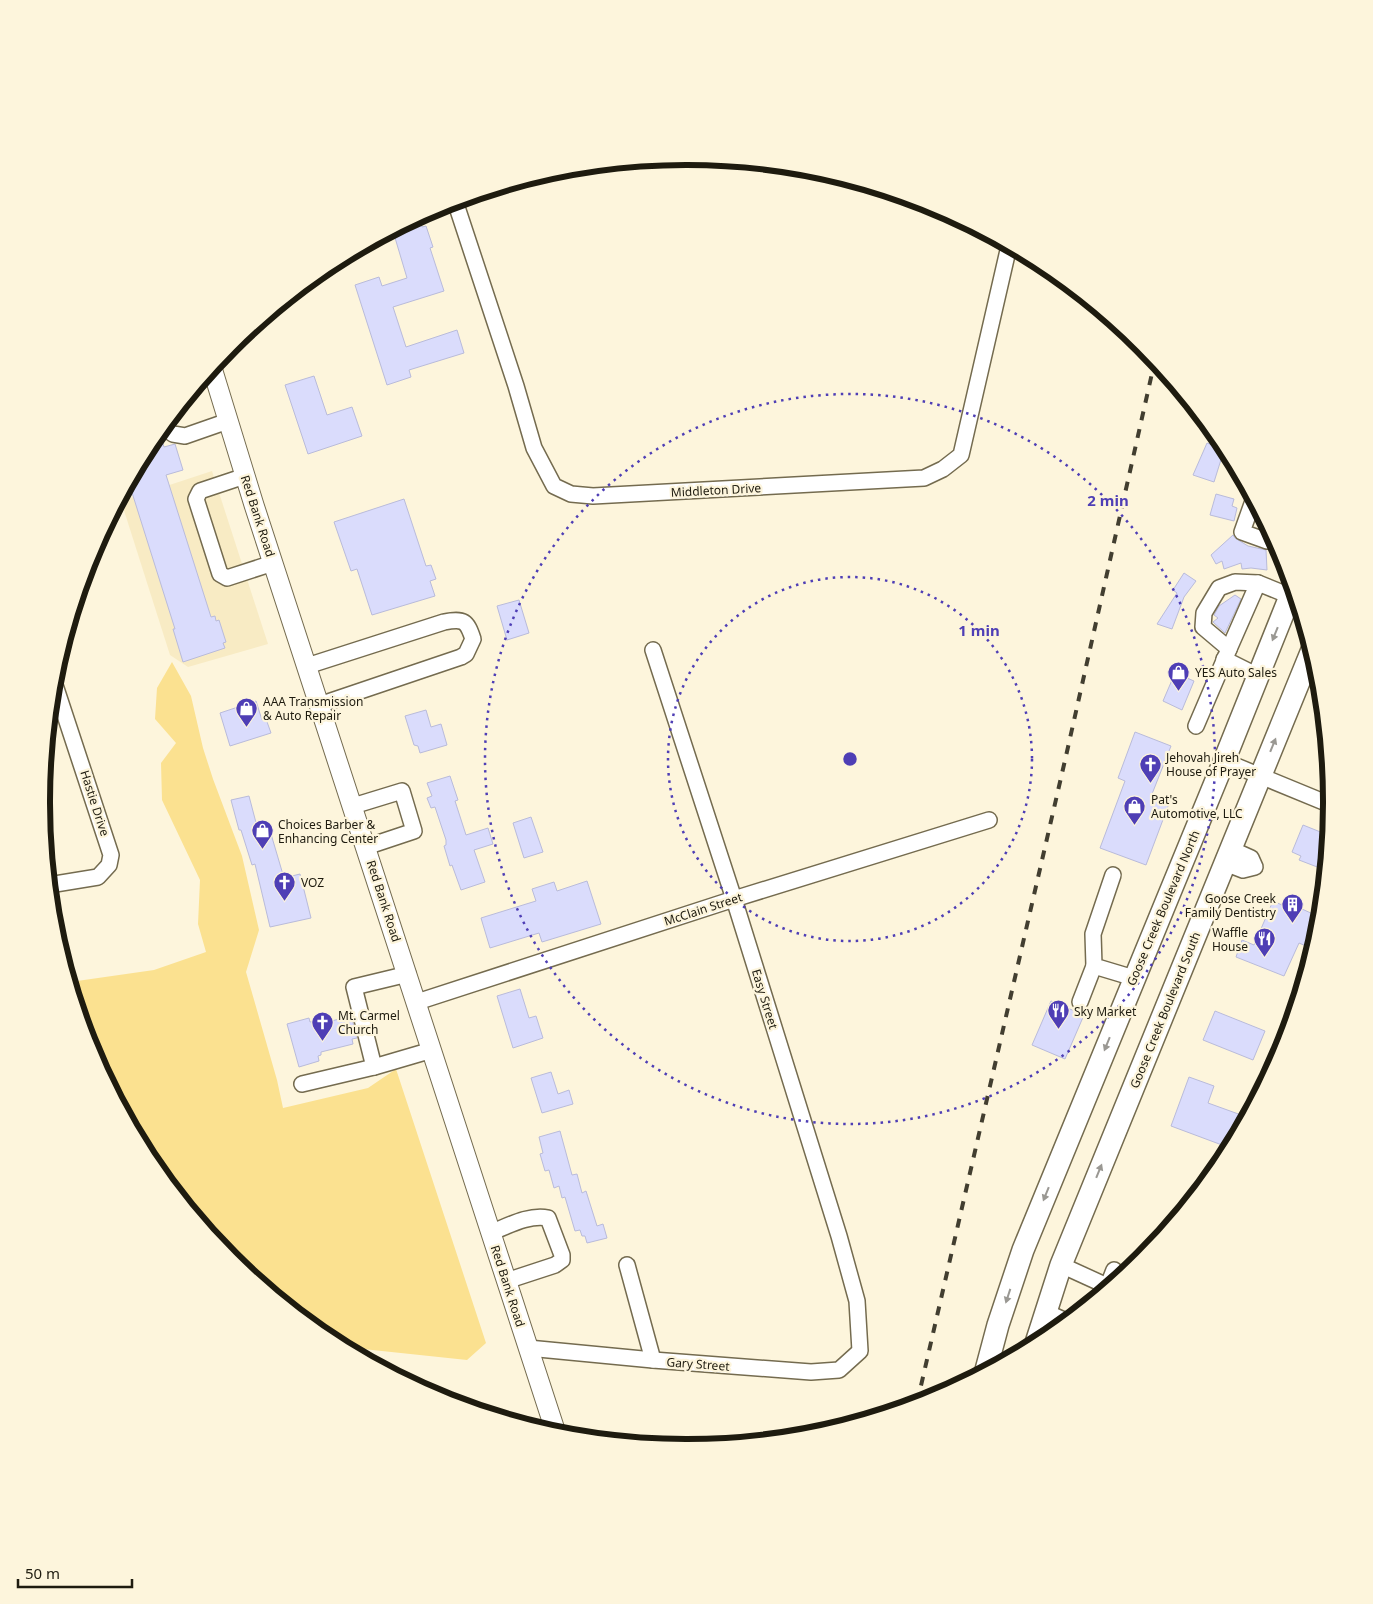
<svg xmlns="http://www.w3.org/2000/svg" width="1373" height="1604" viewBox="0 0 1373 1604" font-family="'Noto Sans',sans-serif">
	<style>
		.built { fill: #f8ebc4 }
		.green { fill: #fbe190 }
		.building { fill: #dadcfc; stroke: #b9bbda }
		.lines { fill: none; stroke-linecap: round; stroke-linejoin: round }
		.minor-casing { stroke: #746b4f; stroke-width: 18 }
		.major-casing { stroke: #746b4f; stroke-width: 21 }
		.highway-casing { stroke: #746b4f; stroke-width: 24 }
		.minor { stroke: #fff; stroke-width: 15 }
		.major { stroke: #fff; stroke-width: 19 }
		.highway { stroke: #fff; stroke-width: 21 }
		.rail { stroke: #423e30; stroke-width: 4; stroke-dasharray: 9 9; stroke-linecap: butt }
		.oneway { fill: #9a9893 }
		.ring { fill: none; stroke: #4e3eb5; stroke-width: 2.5; stroke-dasharray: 2.5 5 }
		.labels { text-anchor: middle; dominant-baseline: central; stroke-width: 4.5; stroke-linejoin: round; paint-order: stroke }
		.street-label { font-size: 12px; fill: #1e1b0f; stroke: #fdf5dc }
		.poi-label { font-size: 12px; fill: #1e1b0f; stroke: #fdf5dc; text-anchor: start }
		.rim { fill: none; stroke: #1e1b0f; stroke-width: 6 }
		.centre { fill: #4e3eb5; stroke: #fdf5dc; stroke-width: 2.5 }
		.ring-label { font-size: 15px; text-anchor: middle; font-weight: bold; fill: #4e3eb5; stroke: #fdf5dc; stroke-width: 4.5; stroke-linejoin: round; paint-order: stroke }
	</style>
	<rect width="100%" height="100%" fill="#fdf5dc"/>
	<polygon class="built" points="212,471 268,644 188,667 170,655 121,501"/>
	<polygon class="green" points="172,662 191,696 203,748 213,779 242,856 259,930 246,972 277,1080 283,1108 368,1088 396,1069 486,1343 467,1360 344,1347 328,1338 230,1258 150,1160 90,1049 70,982 154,970 206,952 198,924 200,880 162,800 161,763 176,743 155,719 157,688"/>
	<g class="building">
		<polygon points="419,217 422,227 426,226 433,247 430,248 444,291 393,307 406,347 457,330 464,353 409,370 411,377 387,385 355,285 379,277 382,286 407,278 393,231"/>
		<polygon points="314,376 327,415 352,407 362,436 308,454 285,385"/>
		<polygon points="157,434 161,437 164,447 175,444 183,470 166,475 211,617 215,616 216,621 219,620 226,642 223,643 225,648 183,662 173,629 175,629 129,483 150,443"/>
		<polygon points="1207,443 1224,450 1214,482 1193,475"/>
		<polygon points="1216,494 1234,499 1232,506 1237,508 1234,521 1210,515"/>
		<polygon points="404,499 426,566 431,565 436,579 430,581 435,596 372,615 357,569 351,571 334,522"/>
		<polygon points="1233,535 1235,538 1248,546 1266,550 1267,570 1251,568 1242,569 1241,563 1224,569 1222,561 1216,564 1211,555"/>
		<polygon points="1184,573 1196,581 1184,597 1172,629 1157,624 1177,593 1173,590"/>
		<polygon points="1235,595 1241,599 1225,633 1213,622 1218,618 1214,615 1219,606"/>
		<polygon points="519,600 529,633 507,640 497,606"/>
		<polygon points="1175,673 1194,681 1182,710 1163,701"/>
		<polygon points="256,701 262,720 266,719 271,733 230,746 220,713"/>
		<polygon points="426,710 431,727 441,724 447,745 420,753 418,746 414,745 405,716"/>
		<polygon points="1135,732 1171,746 1152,794 1170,801 1146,865 1100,848 1125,781 1118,778"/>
		<polygon points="450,776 458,800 455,801 466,835 488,828 493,844 474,850 485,882 461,890 452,865 450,866 444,846 446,845 446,840 435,807 431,808 427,798 432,796 427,783"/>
		<polygon points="249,796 260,838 271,834 284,878 300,874 311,918 270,927 255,864 252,865 241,830 239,830 231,800"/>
		<polygon points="531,817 543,852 524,858 513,823"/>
		<polygon points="1303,825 1328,835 1325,870 1299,860 1301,856 1292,852"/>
		<polygon points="587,881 601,924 542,942 539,933 490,948 481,918 536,901 532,889 554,882 557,891"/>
		<polygon points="1273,901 1282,905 1283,902 1302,909 1313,914 1312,916 1320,920 1313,949 1299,943 1284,976 1236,957 1242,940 1254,945"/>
		<polygon points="520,989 529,1018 536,1016 543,1038 513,1048 497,996"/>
		<polygon points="1051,1001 1084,1015 1065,1059 1032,1045"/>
		<polygon points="1215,1011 1265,1031 1253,1060 1203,1040"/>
		<polygon points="347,1017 348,1021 352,1019 357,1038 352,1039 353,1044 321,1052 321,1055 318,1056 319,1061 299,1067 287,1024 309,1018 310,1022 315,1021 316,1025"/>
		<polygon points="551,1072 558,1094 569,1090 573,1104 542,1113 531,1078"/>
		<polygon points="1189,1077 1214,1086 1208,1103 1244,1116 1230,1148 1171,1126"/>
		<polygon points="560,1131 572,1175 577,1174 582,1193 586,1191 597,1226 603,1224 607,1238 587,1243 585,1236 582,1236 580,1230 575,1231 565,1197 562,1198 559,1186 554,1188 549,1170 545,1171 540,1154 543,1153 539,1137"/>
	</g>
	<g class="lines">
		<defs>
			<g id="minor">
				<polyline points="455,201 516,386 534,448 554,486 571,494 593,496 924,478 943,469 961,455 1009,246"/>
				<polyline points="163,427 173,434 185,436 228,421"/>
				<polyline points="245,476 200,491 196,499 220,574 227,578 273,563"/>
				<polyline points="1253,501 1242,532 1267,541 1270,532"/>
				<polyline points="1229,649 1258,583"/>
				<polyline points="1224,659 1258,676"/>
				<path d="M307,666L444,622C464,618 467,621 473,639L466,654L461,657L319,705"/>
				<polyline points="1196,726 1229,649 1203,627 1204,613 1219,588 1235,582 1258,583 1290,596"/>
				<polyline points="1224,761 1331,805"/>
				<polyline points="353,806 402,791 414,831 366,847"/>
				<polyline points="1225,863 1243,870 1255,867 1251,858 1231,849"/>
				<polyline points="1113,875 1093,934 1094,966 1134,978"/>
				<polyline points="49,885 98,877 109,865 111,855 53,679"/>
				<polyline points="417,1002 734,899 989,820"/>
				<polyline points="1080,1002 1094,966"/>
				<polyline points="374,1067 432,1050"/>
				<polyline points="302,1084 374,1067 354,987 408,974"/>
				<path d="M490,1233C508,1226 529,1214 548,1218L562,1255V1260L555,1265L506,1281"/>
				<polyline points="627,1265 653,1360"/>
				<polyline points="1061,1265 1107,1286"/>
				<polyline points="1107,1288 1114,1270"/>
				<polyline points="1046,1312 1066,1321"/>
				<polyline points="528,1348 653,1360 811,1372 839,1370 860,1351 857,1301 839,1236 734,899 653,650"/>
			</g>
			<polyline id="major" points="212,368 254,505 556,1433"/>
			<g id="highway">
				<polyline points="1036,1343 1061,1265 1312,650"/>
				<polyline points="986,1370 998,1325 1023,1250 1224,761 1293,589"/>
			</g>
		</defs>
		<use href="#minor" class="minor-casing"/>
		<use href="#major" class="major-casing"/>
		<use href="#highway" class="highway-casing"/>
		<use href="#minor" class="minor"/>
		<use href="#major" class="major"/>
		<use href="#highway" class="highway"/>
		<polyline class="rail" points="917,1403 1066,756 1155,360"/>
	</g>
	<defs><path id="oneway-solid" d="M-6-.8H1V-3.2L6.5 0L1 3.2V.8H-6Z" transform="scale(1.25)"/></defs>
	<g class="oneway">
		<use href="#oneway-solid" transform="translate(1275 634) rotate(112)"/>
		<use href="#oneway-solid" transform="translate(1273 745) rotate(-68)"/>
		<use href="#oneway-solid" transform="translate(1107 1044) rotate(112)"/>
		<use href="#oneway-solid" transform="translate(1099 1171) rotate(-68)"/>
		<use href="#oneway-solid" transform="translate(1046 1194) rotate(112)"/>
		<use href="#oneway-solid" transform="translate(1008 1296) rotate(108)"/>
	</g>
	<g class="ring">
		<circle cx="850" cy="759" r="182"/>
		<circle cx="850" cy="759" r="365"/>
	</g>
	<defs>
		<symbol id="shop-pin" viewBox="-11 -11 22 30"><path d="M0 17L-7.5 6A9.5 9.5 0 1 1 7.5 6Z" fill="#4e3eb5" stroke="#fdf5dc"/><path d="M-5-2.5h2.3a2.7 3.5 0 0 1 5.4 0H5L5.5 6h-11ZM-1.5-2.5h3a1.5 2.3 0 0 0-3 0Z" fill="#fff"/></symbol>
		<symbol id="church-pin" viewBox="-11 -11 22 30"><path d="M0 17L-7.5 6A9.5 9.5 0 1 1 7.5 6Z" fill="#4e3eb5" stroke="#fdf5dc"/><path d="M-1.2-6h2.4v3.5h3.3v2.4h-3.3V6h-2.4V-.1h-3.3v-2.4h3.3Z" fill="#fff"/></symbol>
		<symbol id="building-pin" viewBox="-11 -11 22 30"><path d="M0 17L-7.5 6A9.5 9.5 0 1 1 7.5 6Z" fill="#4e3eb5" stroke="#fdf5dc"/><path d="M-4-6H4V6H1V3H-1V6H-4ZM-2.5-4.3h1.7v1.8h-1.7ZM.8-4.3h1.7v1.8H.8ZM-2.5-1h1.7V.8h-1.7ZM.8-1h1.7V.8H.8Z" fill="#fff"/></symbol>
		<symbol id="restaurant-pin" viewBox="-11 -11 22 30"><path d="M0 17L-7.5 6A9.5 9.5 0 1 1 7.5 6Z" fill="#4e3eb5" stroke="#fdf5dc"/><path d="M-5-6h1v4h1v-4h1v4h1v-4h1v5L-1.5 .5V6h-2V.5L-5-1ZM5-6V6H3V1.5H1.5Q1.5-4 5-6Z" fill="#fff"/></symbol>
	</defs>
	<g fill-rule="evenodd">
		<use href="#shop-pin" x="1166" y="660" width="25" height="34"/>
		<use href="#shop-pin" x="234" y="696" width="25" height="34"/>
		<use href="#church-pin" x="1138" y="752" width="25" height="34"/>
		<use href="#shop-pin" x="1122" y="794" width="25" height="34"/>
		<use href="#shop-pin" x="250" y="818" width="25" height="34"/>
		<use href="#church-pin" x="272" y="870" width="25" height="34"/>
		<use href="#building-pin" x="1280" y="892" width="25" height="34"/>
		<use href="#restaurant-pin" x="1252" y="926" width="25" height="34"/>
		<use href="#restaurant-pin" x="1046" y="998" width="25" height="34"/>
		<use href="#church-pin" x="310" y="1010" width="25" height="34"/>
	</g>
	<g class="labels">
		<g class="street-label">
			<text transform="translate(716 490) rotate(-3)">Middleton Drive</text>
			<text transform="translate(258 516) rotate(72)">Red Bank Road</text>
			<text transform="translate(95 803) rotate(72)">Hastie Drive</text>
			<text transform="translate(384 901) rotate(72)">Red Bank Road</text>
			<text transform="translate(1163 908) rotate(-67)">Goose Creek Boulevard North</text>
			<text transform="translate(703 909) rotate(-18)">McClain Street</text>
			<text transform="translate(765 999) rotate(73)">Easy Street</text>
			<text transform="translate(1165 1010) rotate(-68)">Goose Creek Boulevard South</text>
			<text transform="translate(508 1286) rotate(72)">Red Bank Road</text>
			<text transform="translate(698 1364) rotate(4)">Gary Street</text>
		</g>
		<g class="poi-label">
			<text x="1195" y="672">YES Auto Sales</text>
			<text x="263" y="701">AAA Transmission<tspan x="263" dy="14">&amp; Auto Repair</tspan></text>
			<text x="1166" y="757">Jehovah Jireh<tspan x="1166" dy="14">House of Prayer</tspan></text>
			<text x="1151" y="799">Pat's<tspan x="1151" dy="14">Automotive, LLC</tspan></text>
			<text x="278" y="824">Choices Barber &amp;<tspan x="278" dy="14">Enhancing Center</tspan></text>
			<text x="301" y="882">VOZ</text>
			<text x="1276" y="898" text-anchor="end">Goose Creek<tspan x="1276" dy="14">Family Dentistry</tspan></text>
			<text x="1248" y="932" text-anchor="end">Waffle<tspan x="1248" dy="14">House</tspan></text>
			<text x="1074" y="1011">Sky Market</text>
			<text x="338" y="1015">Mt. Carmel<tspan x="338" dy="14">Church</tspan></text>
		</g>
	</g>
	<path d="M0 0H1373V1604H0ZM686 165H687A636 636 0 0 1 1323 801V803A636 636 0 0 1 687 1439H686A636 636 0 0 1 50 803V801A636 636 0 0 1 686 165Z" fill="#fdf5dc" fill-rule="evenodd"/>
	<path class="rim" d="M686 165H687A636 636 0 0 1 1323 801V803A636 636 0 0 1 687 1439H686A636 636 0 0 1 50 803V801A636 636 0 0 1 686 165Z"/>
	<circle cx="850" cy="759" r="8" class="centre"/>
	<g class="ring-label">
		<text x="1108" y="506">2 min</text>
		<text x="979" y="636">1 min</text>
	</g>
	<path d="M18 1579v8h114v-8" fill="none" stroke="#1e1b0f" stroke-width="2.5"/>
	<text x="25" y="1579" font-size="15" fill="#1e1b0f" stroke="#fdf5dc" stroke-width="4" paint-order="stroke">50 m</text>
</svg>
